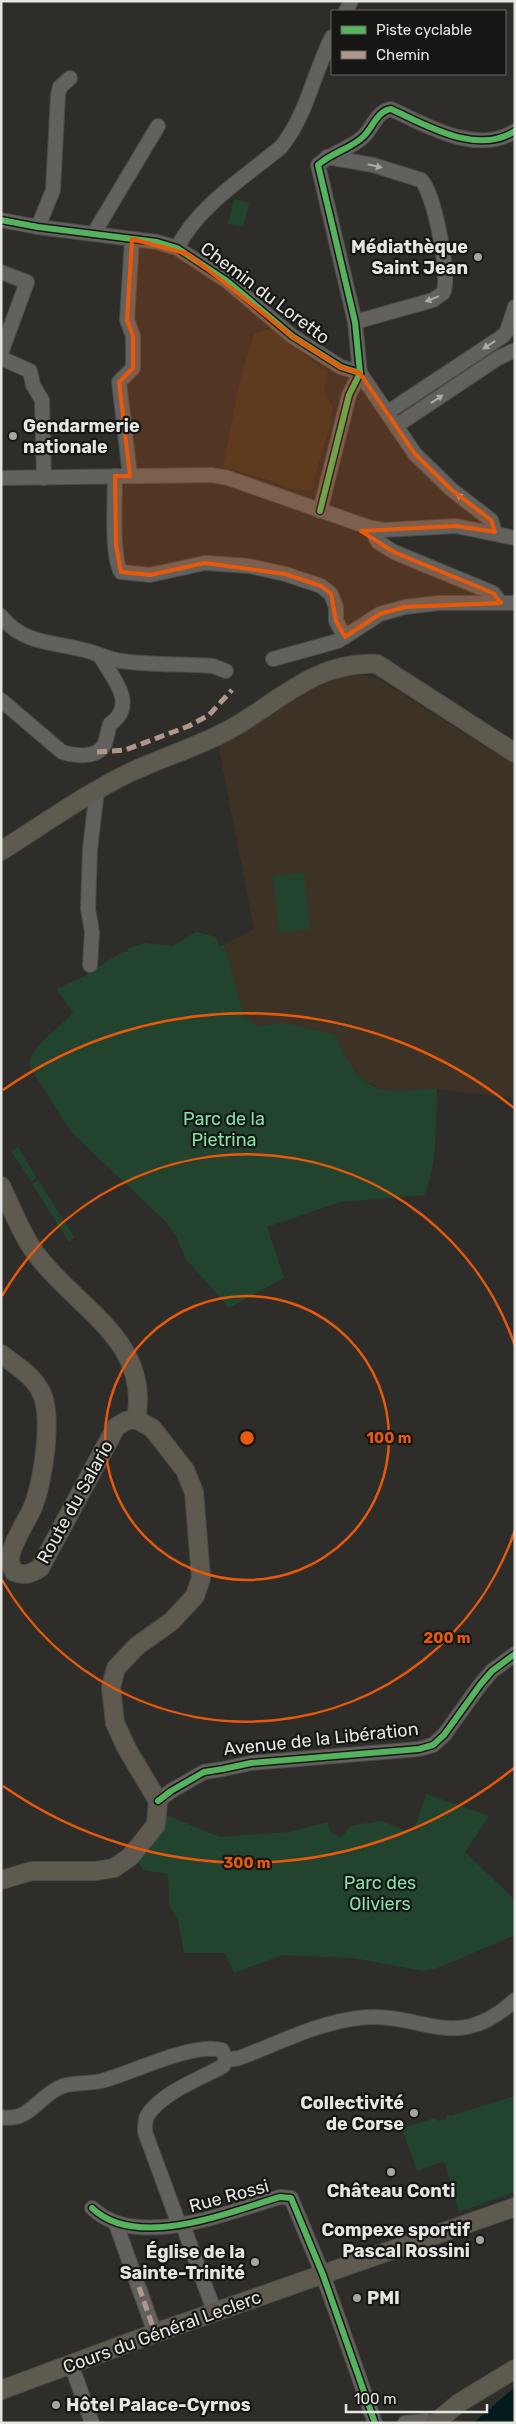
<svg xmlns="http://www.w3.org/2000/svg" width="516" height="2424" viewBox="0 0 516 2424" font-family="Rubik,sans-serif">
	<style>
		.education { fill: #3c3225 }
		.green { fill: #22442f }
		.water { fill: #041b1e }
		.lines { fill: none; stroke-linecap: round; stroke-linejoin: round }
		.minor-casing { stroke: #4b4b48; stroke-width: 16 }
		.major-casing { stroke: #4b4b48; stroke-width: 20 }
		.minor { stroke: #62615e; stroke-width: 14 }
		.major { stroke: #5e5a50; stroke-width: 18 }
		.quiet { stroke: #b2968c; stroke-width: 5; stroke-dasharray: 10 5; stroke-linecap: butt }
		.cycleway-casing { stroke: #161614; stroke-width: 9 }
		.cycleway { stroke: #56b35d; stroke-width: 6 }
		.oneway { fill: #aaaaa6 }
		.marked { fill: #e8590c; fill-opacity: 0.2; stroke: #e8590c; stroke-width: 4; stroke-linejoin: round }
		.ring { fill: none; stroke: #e8590c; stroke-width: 2.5 }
		.poi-dot { fill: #a5a5a1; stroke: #161614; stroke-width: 2 }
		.labels { text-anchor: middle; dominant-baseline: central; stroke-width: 4.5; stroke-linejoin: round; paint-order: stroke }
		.poi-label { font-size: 18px; font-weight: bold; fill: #e5e5e1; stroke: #161614; text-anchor: end }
		.street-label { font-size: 18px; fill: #e5e5e1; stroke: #161614 }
		.park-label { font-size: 18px; fill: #86e1a8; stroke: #161614 }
		.centre { fill: #e8590c; stroke: #161614; stroke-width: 2.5 }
		.ring-label { font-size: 15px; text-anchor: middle; font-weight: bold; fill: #e8590c; stroke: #161614; stroke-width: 4.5; stroke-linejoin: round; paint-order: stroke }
	</style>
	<rect width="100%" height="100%" fill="#2e2d2a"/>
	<g class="education">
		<polygon points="271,328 327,373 324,392 333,407 331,424 314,479 315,487 310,491 291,489 268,480 223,467 240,380 254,334"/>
		<polygon points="361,674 378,679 515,765 515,1098 434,1089 385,1091 365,1081 359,1075 343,1055 335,1034 285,1023 256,1026 244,1016 224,945 254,929 218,744 302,689 334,677"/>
	</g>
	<g class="green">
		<polygon points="234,199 249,203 243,227 228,224"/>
		<polygon points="304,873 310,929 279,933 273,876"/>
		<path d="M196,932L216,937L220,946L224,945L244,1016L256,1026L285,1023L335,1034C344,1056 359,1086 385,1090C402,1093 420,1088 437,1089C435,1125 439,1161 424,1195L340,1202L267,1227L284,1278L229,1308L186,1259L176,1236L165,1221L71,1132L29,1065C32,1043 61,1029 73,1012L56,989L84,976L122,952H127L128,949L144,943L173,946Z"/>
		<polygon points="18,1147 37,1178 31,1181 11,1151"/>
		<polygon points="38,1180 75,1238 69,1242 32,1184"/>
		<polygon points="426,1794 489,1816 465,1852 515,1900 515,1935 435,1969 423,1971 353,1958 282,1955 234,1973 225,1953 184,1953 178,1920 169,1905 168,1874 143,1870 137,1861 160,1834 166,1815 220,1837 290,1832 327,1822 332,1834 342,1837 350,1826 381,1821 413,1833"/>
		<polygon points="515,2096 515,2192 459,2212 445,2163 442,2162 417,2171 402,2128 435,2118 439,2121 446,2119 447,2114 450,2116"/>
	</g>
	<polygon class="water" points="515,2387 515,2423 473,2423"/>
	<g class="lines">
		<defs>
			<g id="minor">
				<polyline points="346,11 351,1"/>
				<path d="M327,157L373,165L421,180C434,192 451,277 443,293L433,300L355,322"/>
				<polyline points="1,220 38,227 157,242 177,248 227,281 292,336 341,367 360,373"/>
				<polyline points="38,227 53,190 58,95 60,87 70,78"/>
				<polyline points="94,233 158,126"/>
				<path d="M177,248C198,206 245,177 281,147C307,115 313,74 332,37"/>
				<polyline points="1,272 27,282 1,353"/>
				<polyline points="1,358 30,371 33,385 42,400 44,478"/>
				<polyline points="360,373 415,454 452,490 491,520 495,532"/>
				<polyline points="388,412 503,336 507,331 515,307"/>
				<polyline points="396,426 498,358 515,350"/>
				<path d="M115,476C115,498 111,556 121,572L150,575L205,563L249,566L285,574L321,586L331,594L336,607V621L345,637"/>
				<polyline points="130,476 119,382 133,368 133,336 127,320 132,239"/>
				<polyline points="1,478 212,475 228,478 371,528 384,530 456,526 515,538"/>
				<path d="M320,511L349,395L360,373L355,322L318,165C332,152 351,149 364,136C373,127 377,111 391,109C426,125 477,156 515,131"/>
				<polyline points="371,528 378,542 394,552 493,593 501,603"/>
				<path d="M1,616C22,644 54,642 84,650C97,653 108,659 121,661C151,665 182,664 213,666L226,671"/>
				<polyline points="273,659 338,641 380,614 405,607 440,603 515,603"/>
				<path d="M1,700L62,752C74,756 99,759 105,743C107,737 108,730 110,724C138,705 113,678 100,656"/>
				<polyline points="90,965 92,932 88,909 90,849 97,790"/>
				<polyline points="158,1801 171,1791 204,1772 223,1769 251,1763 419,1749 433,1745 444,1735 480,1685 492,1671 515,1654"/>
				<path d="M226,2060L239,2058C277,2044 317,2023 358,2018C422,2010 454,2056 515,2000"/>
				<path d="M1,2117C30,2123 38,2095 63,2086C76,2082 89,2084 101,2081C133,2073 192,2042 222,2050L226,2060"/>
				<path d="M92,2208C137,2251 228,2212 280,2197L291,2198L323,2275L375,2423"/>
				<polyline points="116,2224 155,2333"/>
				<path d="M215,2313L185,2231L177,2219L145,2132C145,2127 145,2120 147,2116C162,2092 200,2079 223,2066L226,2060"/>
				<polyline points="71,2364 92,2423"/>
				<polyline points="405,2423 426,2421 429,2423"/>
			</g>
			<g id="major">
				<path d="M1,851C44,824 85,794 131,772C161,758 194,748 225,732C277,705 312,661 377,664L515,753"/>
				<path d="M1,1186C12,1208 21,1234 36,1254C76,1308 151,1340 136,1419"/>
				<path d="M1,1354C14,1364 32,1375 40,1390C54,1413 43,1485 32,1509C26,1522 9,1548 10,1561C10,1565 13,1569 14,1572C24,1576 31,1574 40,1568L116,1427L126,1421L136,1419"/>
				<polyline points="1,1880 32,1871 96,1871 114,1868 130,1857 156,1825 158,1801 127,1749 115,1723 111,1687 116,1668 137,1646 172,1621 195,1596 201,1578 194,1492 185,1470 152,1428 136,1419"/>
				<polyline points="1,2390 155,2333 515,2207"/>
				<polyline points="435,2423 459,2403 515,2369"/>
			</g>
		</defs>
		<use href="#minor" class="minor-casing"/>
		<use href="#major" class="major-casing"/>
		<use href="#minor" class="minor"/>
		<use href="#major" class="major"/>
		<g class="quiet">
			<polyline points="97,752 125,750 189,726 209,715 232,690"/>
			<polyline points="139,2287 155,2333"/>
		</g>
		<defs>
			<g id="cycleway">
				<polyline points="1,220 38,227 157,242 177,248 227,281 292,336 341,367 360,373"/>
				<path d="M320,511L349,395L360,373L355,322L318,165C332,152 351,149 364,136C373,127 377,111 391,109C426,125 477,156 515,131"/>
				<polyline points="158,1801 171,1791 204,1772 223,1769 251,1763 419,1749 433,1745 444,1735 480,1685 492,1671 515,1654"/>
				<path d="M92,2208C137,2251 228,2212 280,2197L291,2198L323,2275L375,2423"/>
			</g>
		</defs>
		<use href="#cycleway" class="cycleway-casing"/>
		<use href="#cycleway" class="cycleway"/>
	</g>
	<defs><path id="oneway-solid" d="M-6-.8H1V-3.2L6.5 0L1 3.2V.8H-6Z" transform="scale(1.25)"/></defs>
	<g class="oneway">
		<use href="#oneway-solid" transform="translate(375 166) rotate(13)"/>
		<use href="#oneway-solid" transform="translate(432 299) rotate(158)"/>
		<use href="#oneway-solid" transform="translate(489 345) rotate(147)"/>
		<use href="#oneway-solid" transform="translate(437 399) rotate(-34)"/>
		<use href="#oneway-solid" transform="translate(462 498) rotate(-143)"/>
	</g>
	<path class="marked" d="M132,239L188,254L292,336L341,367L360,373L415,454L452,490L491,520L495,532L456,526L361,531L394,552L493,593L501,603L405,607L380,614L345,637L336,621L331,594L321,586L285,574L205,563L150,575L121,572L116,546L115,476H130L119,382L133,368V336L127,320Z"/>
	<g class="ring">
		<circle cx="247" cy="1438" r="142"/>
		<path d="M515 1530A283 283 0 0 1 2 1580M2 1296A283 283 0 0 1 515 1346"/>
		<path d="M514 1768A425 425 0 0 1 3 1786M3 1090A425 425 0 0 1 514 1108"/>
	</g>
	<g class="poi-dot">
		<circle cx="478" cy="257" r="5"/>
		<circle cx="13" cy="436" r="5"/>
		<circle cx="414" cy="2113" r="5"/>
		<circle cx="391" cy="2172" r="5"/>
		<circle cx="480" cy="2240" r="5"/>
		<circle cx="255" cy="2262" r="5"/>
		<circle cx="357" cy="2298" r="5"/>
		<circle cx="56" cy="2405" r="5"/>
	</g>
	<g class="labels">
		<g class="poi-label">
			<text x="468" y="247">Médiathèque<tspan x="468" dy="21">Saint Jean</tspan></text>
			<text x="23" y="426" text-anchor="start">Gendarmerie<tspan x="23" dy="21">nationale</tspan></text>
			<text x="404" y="2103">Collectivité<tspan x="404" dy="21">de Corse</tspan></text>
			<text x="391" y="2191" text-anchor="middle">Château Conti</text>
			<text x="470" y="2230">Compexe sportif<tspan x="470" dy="21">Pascal Rossini</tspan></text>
			<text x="245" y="2252">Église de la<tspan x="245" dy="21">Sainte-Trinité</tspan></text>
			<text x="367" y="2298" text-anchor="start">PMI</text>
			<text x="66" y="2405" text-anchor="start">Hôtel Palace-Cyrnos</text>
		</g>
		<g class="street-label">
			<text transform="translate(265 293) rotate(37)">Chemin du Loretto</text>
			<text transform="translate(75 1502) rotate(-61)">Route du Salario</text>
			<text transform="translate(321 1739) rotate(-6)">Avenue de la Libération</text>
			<text transform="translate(229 2196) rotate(-15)">Rue Rossi</text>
			<text transform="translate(162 2332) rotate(-20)">Cours du Général Leclerc</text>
		</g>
		<g class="park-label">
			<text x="224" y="1119">Parc de la<tspan x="224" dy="21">Pietrina</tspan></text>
			<text x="380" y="1883">Parc des<tspan x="380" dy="21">Oliviers</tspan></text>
		</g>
	</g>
	<circle cx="247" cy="1438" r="8" class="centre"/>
	<g class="ring-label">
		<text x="389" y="1443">100 m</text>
		<text x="447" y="1643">200 m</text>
		<text x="247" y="1868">300 m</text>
	</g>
	<rect width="516" height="2424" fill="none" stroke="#e5e5e1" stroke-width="5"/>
	<rect x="331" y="10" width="175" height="65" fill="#161614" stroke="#696966"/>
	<rect x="341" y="26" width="25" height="8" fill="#56b35d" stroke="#696966"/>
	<text x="376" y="35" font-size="15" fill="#e5e5e1">Piste cyclable</text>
	<rect x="341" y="51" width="25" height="8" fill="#b2968c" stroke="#696966"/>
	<text x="376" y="60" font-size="15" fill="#e5e5e1">Chemin</text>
	<path d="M346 2404v8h141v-8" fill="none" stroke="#e5e5e1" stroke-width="2.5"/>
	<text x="354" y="2404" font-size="15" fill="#e5e5e1" stroke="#161614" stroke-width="4" paint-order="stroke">100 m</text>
</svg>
